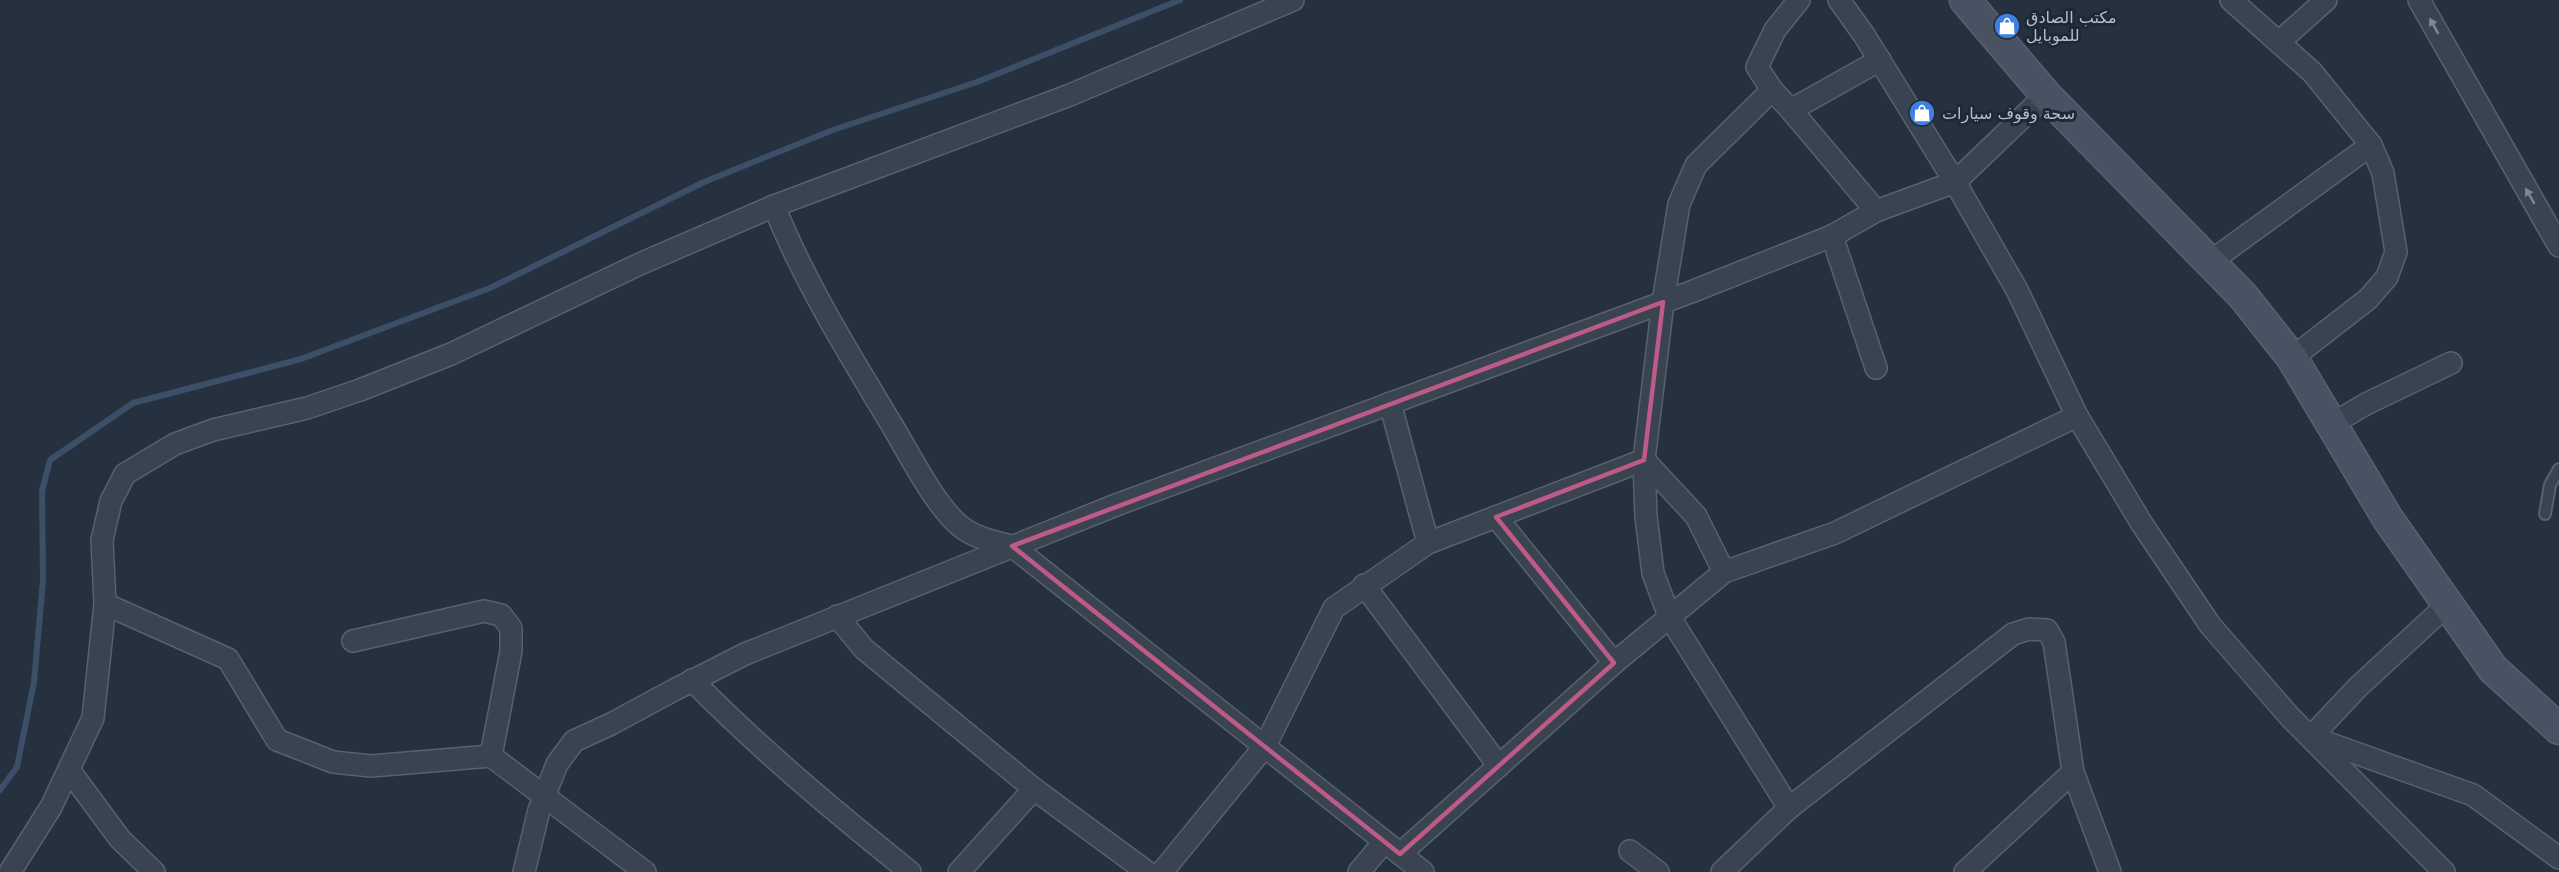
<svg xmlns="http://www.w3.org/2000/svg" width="2559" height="872" viewBox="0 0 2559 872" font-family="'DejaVu Sans',Cairo,sans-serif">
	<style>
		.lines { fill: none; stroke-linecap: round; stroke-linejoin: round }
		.stream { stroke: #3c4f68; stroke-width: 6 }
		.lane-casing { stroke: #58616d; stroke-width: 14 }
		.street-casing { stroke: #58616d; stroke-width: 24 }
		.secondary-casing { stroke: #58616d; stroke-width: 33 }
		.lane { stroke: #3a4350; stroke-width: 10 }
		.street { stroke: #3a4350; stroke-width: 21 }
		.secondary { stroke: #485263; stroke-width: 30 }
		.oneway { fill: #7e8793 }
		.marked { fill: none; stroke: #bd5a87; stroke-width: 4.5; stroke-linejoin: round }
		.labels { text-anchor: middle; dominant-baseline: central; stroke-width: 6; stroke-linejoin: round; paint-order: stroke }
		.poi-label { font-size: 16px; fill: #b6beca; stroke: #1f2835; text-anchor: start }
	</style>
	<rect width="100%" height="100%" fill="#263140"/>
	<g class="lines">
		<polyline class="stream" points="0,790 17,767 34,682 43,580 42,491 50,460 133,403 301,359 490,288 704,182 833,130 977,82 1180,0"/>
		<defs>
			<polyline id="lane" points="2545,514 2550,485 2559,469"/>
			<g id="street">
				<polyline points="1799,0 1775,30 1757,67 1772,90 1791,110 1876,211"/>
				<polyline points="1839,0 1864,35 1955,182 2017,290 2077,416 2142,524 2210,625 2290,717 2444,872"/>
				<polyline points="2231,0 2312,72 2371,145 2383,173 2396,252 2387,277 2368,299 2292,358"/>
				<polyline points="2419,0 2559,246"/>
				<polyline points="2279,42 2326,0"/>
				<polyline points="1772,90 1696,165 1679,204 1663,302 1644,460 1646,517 1653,573 1669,616 1789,808"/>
				<polyline points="1791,110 1880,60"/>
				<path d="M774,206C806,286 852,358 896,432C912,459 939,512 964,529C979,539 995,542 1012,546L1423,872"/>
				<polyline points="1832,236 1876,368"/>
				<polyline points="2210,262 2371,145"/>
				<polyline points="1390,403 1428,543"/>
				<polyline points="2332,424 2366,404 2451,363"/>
				<polyline points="1496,517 1614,663"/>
				<polyline points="1364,585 1499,766"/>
				<polyline points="105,604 228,659 277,740 333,762 371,766 491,756 645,872"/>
				<polyline points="2447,605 2358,687 2311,737 2473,795 2559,858"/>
				<polyline points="837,616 864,649 1034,789"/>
				<polyline points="353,641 484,611 501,615 511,628 511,651 491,756"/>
				<path d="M692,680C761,750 834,811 910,872"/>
				<polyline points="69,770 120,839 154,872"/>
				<polyline points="1630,851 1658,872"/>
				<polyline points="1400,854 1614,663 1724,572 1835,533 2077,416"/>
				<polyline points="10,872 51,807 93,718 105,604 102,540 111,501 125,474 175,444 213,430 307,408 360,390 451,354 642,263 774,206 1070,95 1293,0"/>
				<polyline points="524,872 539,810 557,764 574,741 611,724 674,690 745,654 1116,505 1691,292 1832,236 1876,211 1955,182 2046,95"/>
				<polyline points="959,872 1034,789 1147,872"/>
				<polyline points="1162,872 1265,746 1334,608 1428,543 1644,460 1696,516 1724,572"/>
				<polyline points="1359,872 1384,842"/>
				<polyline points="1722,872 1789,808 2013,634 2029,629 2047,630 2054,642 2073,772 2110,872"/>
				<polyline points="1965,872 2073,772"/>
			</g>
			<polyline id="secondary" points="1965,0 2046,95 2243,296 2292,358 2388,519 2493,669 2559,729"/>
		</defs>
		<use href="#lane" class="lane-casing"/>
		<use href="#street" class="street-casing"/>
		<use href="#secondary" class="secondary-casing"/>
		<use href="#lane" class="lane"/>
		<use href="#street" class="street"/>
		<use href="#secondary" class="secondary"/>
	</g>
	<defs><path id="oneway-solid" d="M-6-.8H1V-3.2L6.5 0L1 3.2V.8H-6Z" transform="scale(1.5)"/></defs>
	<g class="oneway">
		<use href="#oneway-solid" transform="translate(2434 26) rotate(-119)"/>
		<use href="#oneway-solid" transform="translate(2530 196) rotate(-120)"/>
	</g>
	<path class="marked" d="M1663,302L1644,460L1496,517L1614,663L1400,854L1012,546Z"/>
	<defs>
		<symbol id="shop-disc" viewBox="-11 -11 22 22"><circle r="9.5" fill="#3f7fe0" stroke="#1f2835"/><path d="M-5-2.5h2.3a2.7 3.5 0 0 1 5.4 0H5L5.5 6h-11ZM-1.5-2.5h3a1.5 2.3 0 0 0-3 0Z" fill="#fff"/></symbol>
	</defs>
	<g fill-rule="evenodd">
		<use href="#shop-disc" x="1992" y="11" width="30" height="30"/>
		<use href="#shop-disc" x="1907" y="98" width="30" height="30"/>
	</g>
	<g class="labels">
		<g class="poi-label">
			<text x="2026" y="17">مكتب الصادق<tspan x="2026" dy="18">للموبايل</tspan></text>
			<text x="1942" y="113">سحة وقوف سيارات</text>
		</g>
	</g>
</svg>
